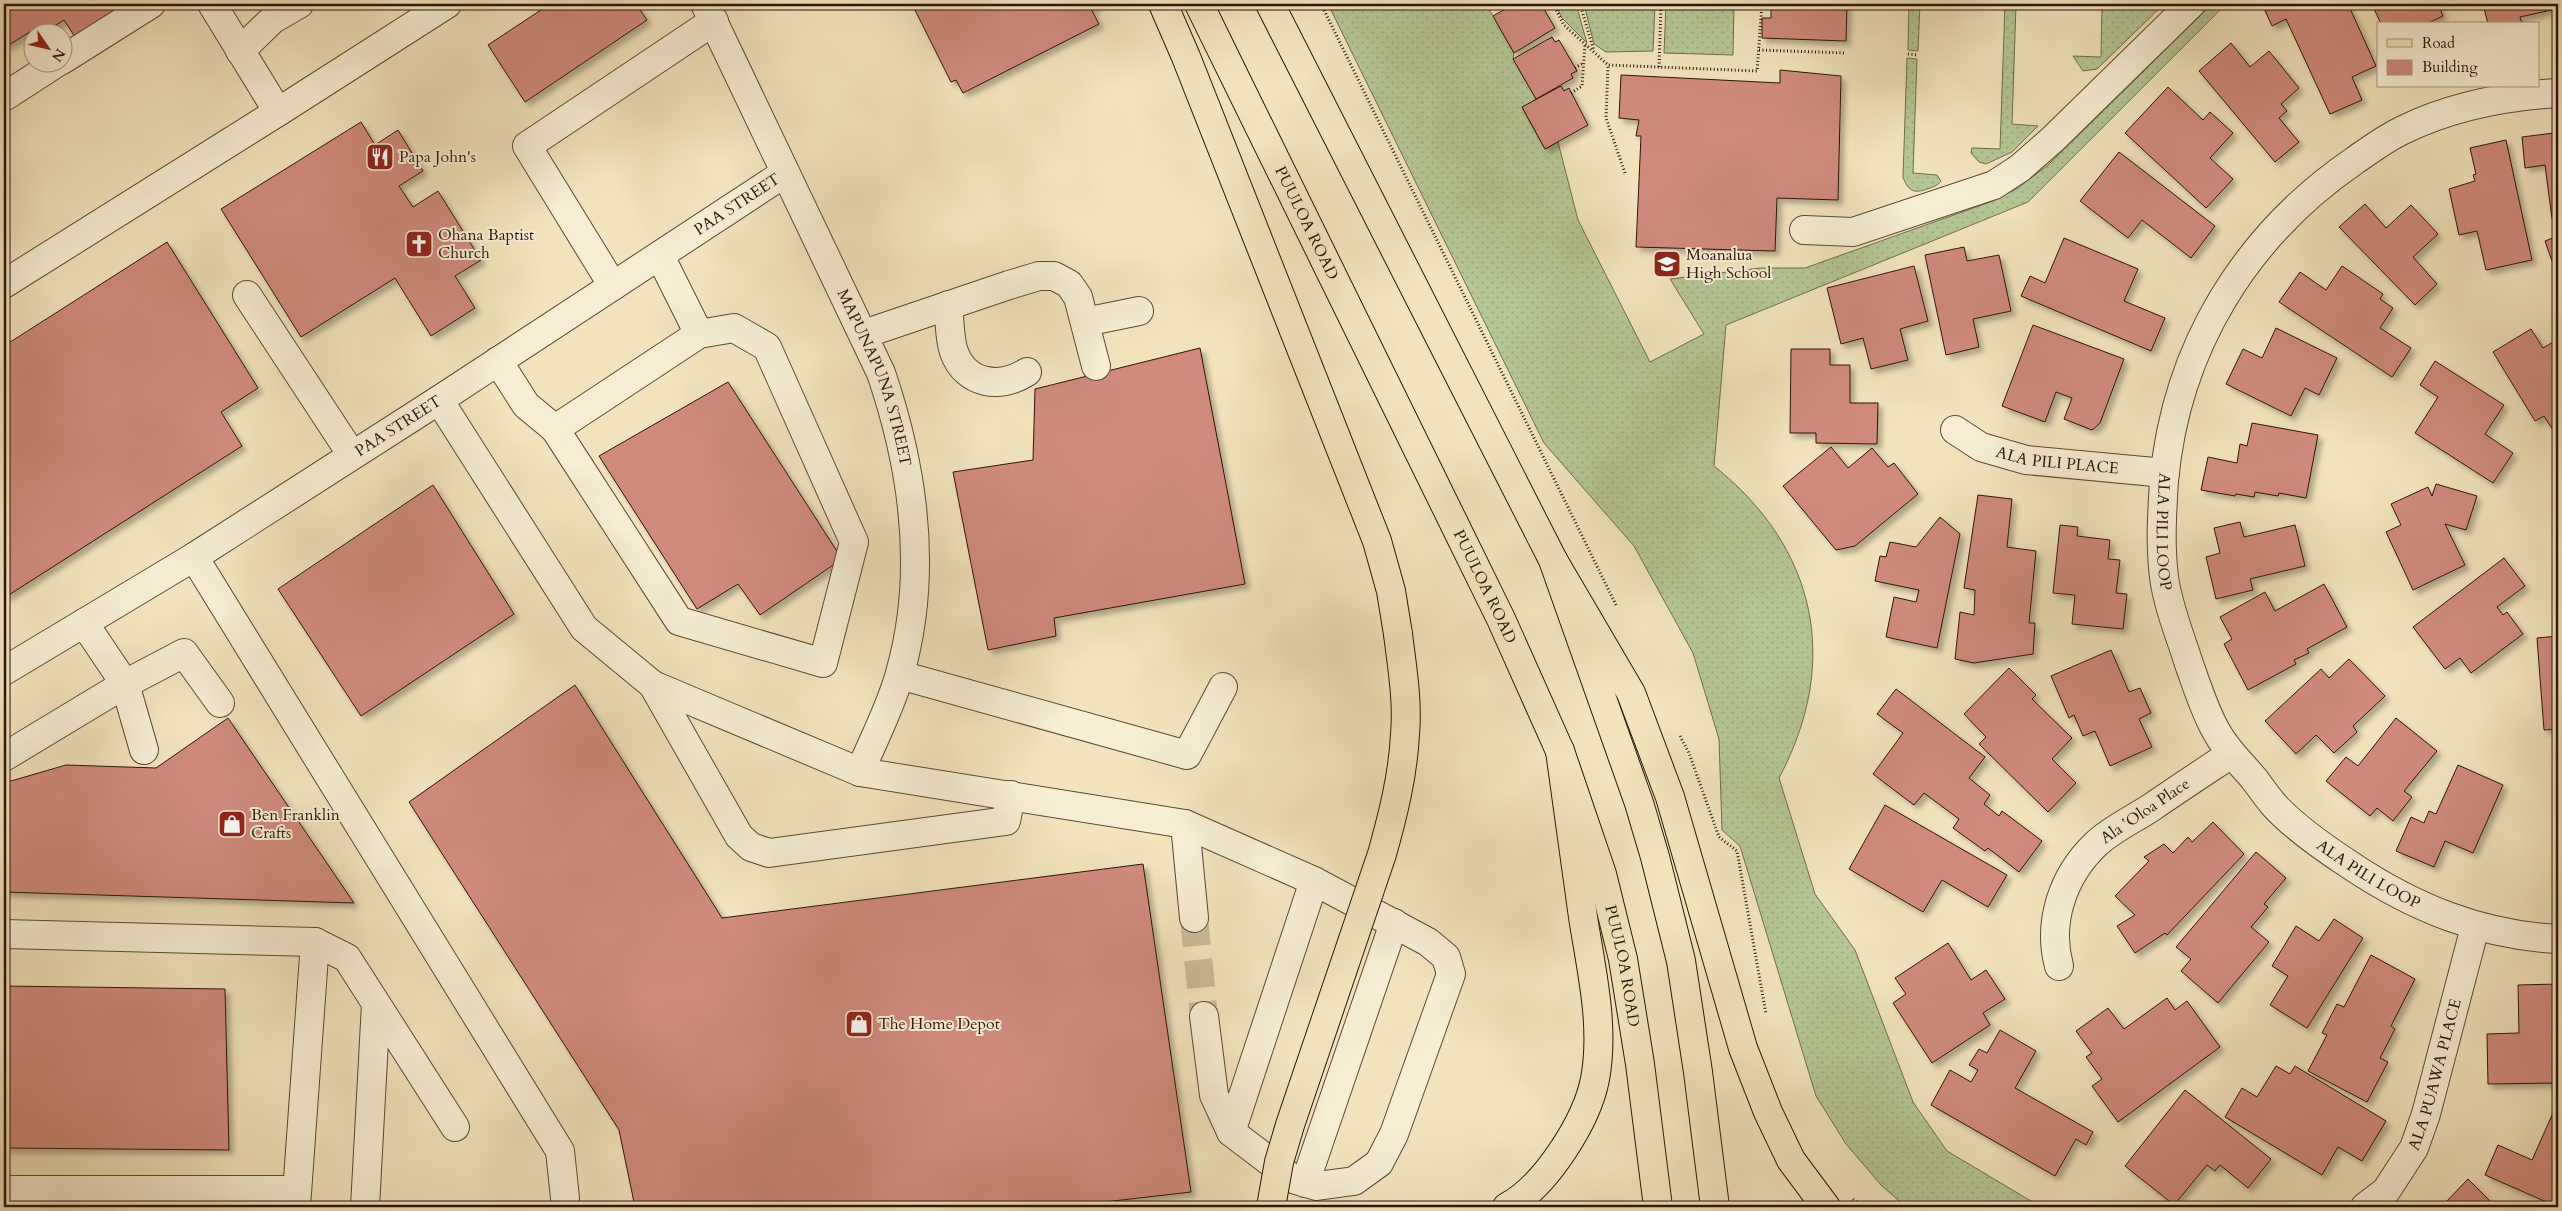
<svg xmlns="http://www.w3.org/2000/svg" width="2562" height="1211" viewBox="0 0 2562 1211" font-family="Cardo,serif">
	<style>
		.grass { fill: url(#grass-dots); stroke: #716d4e }
		.building { fill: #cf8a7b; stroke: #2d1508; filter: url(#shadow) }
		.lines { fill: none; stroke-linecap: round; stroke-linejoin: round }
		.minor-tunnel { stroke: #caba98; stroke-width: 28; stroke-dasharray: 28 14; stroke-linecap: butt }
		.minor-casing { stroke: #5e4835; stroke-width: 30 }
		.major-casing { stroke: #2d1508; stroke-width: 30 }
		.highway-casing { stroke: #2d1508; stroke-width: 30 }
		.path { stroke: #2d1508; stroke-width: 3; stroke-dasharray: 1 2.5; stroke-linecap: butt }
		.minor { stroke: #f6edd3; stroke-width: 28 }
		.major { stroke: #f1e3bc; stroke-width: 28 }
		.highway { stroke: #f1e3bc; stroke-width: 28 }
		.highway-bridge-casing { stroke: #2d1508; stroke-width: 30; stroke-linecap: butt }
		.highway-bridge { stroke: #f1e3bc; stroke-width: 28 }
		.labels { text-anchor: middle; dominant-baseline: central; stroke-width: 4; stroke-linejoin: round; paint-order: stroke }
		.poi-label { font-size: 16px; fill: #2d1508; stroke: #f6edd3; text-anchor: start }
		.street-label { font-size: 16px; fill: #2d1508; stroke: #f6edd3 }
	</style>
	<defs>
		<pattern id="grass-dots" width="8" height="8" patternUnits="userSpaceOnUse" patternTransform="scale(1.25)"><rect width="8" height="8" fill="#b5c594"/><path d="M2 2h.1M6 6h.1" fill="none" stroke="#9ca87e" stroke-width="1.8" stroke-linecap="round"/></pattern>
		<filter id="shadow"><feDropShadow dx="4.5" dy="4.5" stdDeviation="2.5" flood-color="#0004"/></filter>
	</defs>
	<rect width="100%" height="100%" fill="#f1e3bc"/>
	<filter id="stains"><feTurbulence type="fractalNoise" baseFrequency=".004" numOctaves="4"/><feColorMatrix values="0 0 0 0 .2 0 0 0 0 .09 0 0 0 0 .02 0 0 0 .5 -.17"/></filter>
	<radialGradient id="worn" r=".72"><stop offset=".6" stop-color="#630" stop-opacity="0"/><stop offset="1" stop-color="#630" stop-opacity=".3"/></radialGradient>
	<g class="grass">
		<path d="M1328,4H1486L1514,53L1513,59L1536,99L1522,108L1545,149L1558,142L1578,220L1650,362L1704,334L1670,279L1760,268H1805L1993,201L2018,188L2048,165L2212,4H2226L2028,202L1726,325L1714,466C1817,548 1841,662 1779,778L1815,894L1855,950L1913,1102L1947,1151L2041,1207H1906L1881,1185L1846,1144L1816,1096L1740,846L1722,830L1719,739L1693,653L1634,546L1544,443Z"/>
		<polygon points="1555,4 1576,4 1587,43 1562,18"/>
		<polygon points="1584,4 1655,4 1653,51 1606,52 1594,44"/>
		<polygon points="1666,4 1734,4 1733,55 1664,53"/>
		<polygon points="1909,4 1920,4 1918,51 1908,50"/>
		<polygon points="2005,4 2016,4 2012,124 2038,126 2012,152 1986,164 1979,162 1971,153 1972,148 2000,149"/>
		<polygon points="2102,4 2164,4 2097,69 2083,71 2073,56 2101,57"/>
		<path d="M1907,58L1917,59L1913,173L1937,175L1941,181C1937,186 1933,187 1927,189C1914,194 1908,191 1903,177Z"/>
	</g>
	<g class="building">
		<polygon points="4,4 127,4 75,37 64,20 45,32 34,32 33,30 4,48"/>
		<polygon points="550,4 636,4 647,20 525,102 488,45"/>
		<polygon points="912,4 1097,4 1098,6 1091,9 1099,24 963,93 956,80 951,82"/>
		<polygon points="1514,4 1541,4 1555,28 1514,53 1493,16"/>
		<polygon points="1784,4 1847,4 1846,41 1762,38 1762,18 1771,18 1771,8 1783,8"/>
		<polygon points="2262,4 2348,4 2376,66 2352,77 2362,100 2330,114 2286,19 2272,26"/>
		<polygon points="2372,4 2438,4 2443,16 2426,24 2381,24"/>
		<polygon points="2483,4 2555,4 2556,9 2520,17 2522,24 2488,24"/>
		<polygon points="1552,37 1555,42 1559,40 1577,71 1571,74 1573,78 1536,99 1513,59"/>
		<polygon points="2231,43 2250,67 2269,51 2299,88 2281,104 2287,111 2279,118 2299,142 2275,162 2199,71"/>
		<polygon points="1780,70 1841,76 1838,200 1777,198 1775,251 1636,247 1641,136 1636,136 1639,120 1619,118 1621,75 1780,83"/>
		<polygon points="1561,86 1564,91 1569,88 1588,125 1545,149 1522,107"/>
		<polygon points="2168,87 2203,120 2210,112 2233,133 2210,158 2233,179 2206,208 2125,133"/>
		<polygon points="361,122 375,145 398,130 423,171 399,186 413,207 438,191 481,260 455,276 475,308 431,336 395,278 301,337 221,209"/>
		<polygon points="2553,129 2558,129 2558,218 2552,219 2545,165 2525,168 2522,137 2554,133"/>
		<polygon points="2506,140 2532,260 2486,270 2477,231 2459,235 2449,189 2475,181 2473,175 2476,174 2470,148"/>
		<polygon points="2119,152 2215,226 2191,258 2142,220 2128,238 2080,201"/>
		<polygon points="2365,204 2386,228 2411,205 2438,234 2413,257 2437,284 2415,305 2339,227"/>
		<polygon points="2558,236 2558,278 2545,241"/>
		<polygon points="2064,238 2138,269 2124,301 2165,318 2151,351 2021,296 2030,276 2045,283"/>
		<polygon points="167,242 258,388 221,412 242,446 4,598 4,346"/>
		<polygon points="1964,247 1967,261 1999,255 2011,311 1973,319 1979,347 1946,355 1925,255"/>
		<polygon points="1914,266 1928,321 1900,329 1908,360 1871,369 1863,338 1841,344 1827,288"/>
		<polygon points="2342,266 2383,294 2380,299 2393,308 2380,328 2411,348 2392,377 2279,302 2300,272 2326,290"/>
		<polygon points="2033,325 2124,359 2100,423 2092,430 2064,419 2072,398 2056,392 2045,422 2002,406"/>
		<polygon points="2276,328 2337,358 2319,395 2305,388 2291,416 2226,384 2243,349 2262,358"/>
		<polygon points="2531,329 2543,348 2558,339 2558,438 2544,416 2535,421 2493,352"/>
		<polygon points="1200,348 1245,584 1054,618 1056,636 988,650 953,472 1033,460 1035,389"/>
		<polygon points="1791,349 1830,349 1830,365 1850,365 1850,403 1878,403 1877,444 1816,443 1816,433 1790,433"/>
		<polygon points="2435,361 2504,405 2485,434 2513,453 2493,483 2415,433 2438,397 2420,385"/>
		<polygon points="728,382 842,559 760,615 738,584 697,609 599,456"/>
		<polygon points="2252,423 2318,435 2306,498 2279,493 2278,496 2255,492 2254,497 2236,494 2235,496 2201,490 2208,457 2237,463 2240,444 2247,446"/>
		<polygon points="1831,447 1848,468 1872,448 1888,467 1894,463 1918,494 1855,546 1836,550 1783,486"/>
		<polygon points="2436,484 2477,496 2466,530 2445,524 2465,565 2413,590 2386,532 2401,525 2391,504 2428,487 2432,496"/>
		<polygon points="433,485 514,614 361,716 278,589"/>
		<polygon points="1978,495 2012,499 2007,547 2036,551 2029,623 2035,623 2033,654 1974,663 1955,659 1960,612 1974,615 1975,590 1964,588"/>
		<polygon points="1940,517 1960,534 1937,648 1886,637 1894,597 1916,602 1919,590 1875,581 1880,556 1886,557 1890,542 1916,547"/>
		<polygon points="2240,522 2244,537 2295,525 2305,566 2250,579 2253,590 2216,599 2206,557 2220,553 2214,528"/>
		<polygon points="2060,525 2078,527 2077,536 2110,540 2108,559 2120,560 2116,593 2127,594 2123,629 2072,624 2075,595 2053,593"/>
		<polygon points="2504,558 2525,586 2497,607 2503,615 2507,612 2523,634 2471,673 2460,658 2445,669 2413,627"/>
		<polygon points="2324,584 2347,627 2307,649 2309,653 2294,660 2296,664 2248,690 2224,644 2232,639 2220,617 2265,592 2275,611"/>
		<polygon points="2558,636 2558,729 2544,730 2537,638"/>
		<polygon points="2111,650 2129,692 2140,688 2151,713 2139,719 2152,747 2110,766 2095,731 2083,736 2074,715 2069,718 2051,676"/>
		<polygon points="2349,659 2385,696 2353,726 2357,732 2334,753 2316,735 2296,754 2265,721 2321,669 2329,678"/>
		<polygon points="2009,668 2036,695 2032,699 2072,738 2052,759 2076,783 2048,812 1979,744 1986,737 1964,714"/>
		<polygon points="575,685 722,918 1143,864 1191,1192 1061,1207 635,1207 619,1130 409,802"/>
		<polygon points="1896,689 1985,757 1969,778 1990,795 1984,804 1999,816 2002,811 2042,841 2019,872 1988,848 1985,851 1953,828 1959,819 1924,793 1914,805 1873,774 1903,733 1877,714"/>
		<polygon points="228,718 354,903 4,892 4,783 66,765 156,768"/>
		<polygon points="2396,718 2437,751 2404,791 2412,797 2393,821 2377,808 2370,816 2326,781 2346,757 2358,766"/>
		<polygon points="2458,765 2503,785 2473,853 2445,841 2434,867 2396,851 2411,817 2424,823 2429,811 2436,814"/>
		<polygon points="1885,805 2007,875 1988,907 1942,880 1923,912 1849,869"/>
		<polygon points="2213,822 2244,854 2167,935 2165,933 2135,953 2117,926 2135,915 2115,896 2149,861 2144,857 2164,844 2173,853 2188,837 2192,842"/>
		<polygon points="2256,852 2286,878 2264,904 2268,907 2251,927 2269,942 2218,1003 2181,971 2191,959 2176,947"/>
		<polygon points="2334,919 2363,938 2307,1028 2270,1005 2288,976 2272,966 2296,926 2319,941"/>
		<polygon points="1948,943 1971,980 1986,970 2005,999 1983,1013 1990,1025 1932,1063 1893,1003 1906,994 1895,978"/>
		<polygon points="2371,955 2415,979 2391,1026 2395,1029 2380,1058 2388,1062 2367,1102 2308,1071 2327,1035 2322,1033 2337,1004 2344,1007"/>
		<polygon points="2558,984 2558,1083 2488,1084 2487,1034 2519,1033 2518,985"/>
		<polygon points="4,986 225,989 229,1150 4,1148"/>
		<polygon points="2167,998 2175,1010 2187,1001 2220,1047 2118,1122 2092,1086 2102,1079 2086,1057 2092,1053 2076,1031 2108,1008 2124,1029"/>
		<polygon points="2000,1030 2036,1051 2015,1088 2093,1132 2086,1145 2076,1139 2055,1176 1931,1105 1950,1070 1971,1082 1978,1070 1969,1065 1979,1049 1987,1053"/>
		<polygon points="2276,1066 2290,1074 2295,1066 2386,1121 2362,1161 2338,1147 2322,1175 2225,1117 2242,1088 2257,1097"/>
		<polygon points="2185,1090 2271,1159 2248,1188 2220,1165 2215,1171 2207,1165 2174,1205 2125,1166"/>
		<polygon points="2553,1113 2558,1115 2558,1207 2485,1175 2498,1145 2532,1160"/>
		<polygon points="2468,1179 2496,1207 2445,1207 2443,1205"/>
		<polygon points="2112,1202 2141,1207 2111,1207"/>
	</g>
	<g class="lines">
		<polyline class="minor-tunnel" points="1194,918 1204,1016"/>
		<defs>
			<g id="minor">
				<path id="s1" d="M705,4L881,373C914,470 928,574 900,673C891,707 873,740 860,772"/>
				<polyline points="240,51 273,19 299,4"/>
				<polyline points="62,60 151,4"/>
				<path id="s2" d="M2558,93C2506,96 2450,107 2403,130C2386,138 2370,150 2354,161C2245,236 2176,348 2164,481C2162,513 2160,545 2164,577C2168,607 2180,635 2189,664C2197,686 2204,709 2215,729C2225,749 2241,763 2255,780C2261,788 2267,797 2274,805C2295,828 2324,848 2350,865C2414,908 2481,935 2558,939"/>
				<polyline points="4,97 58,62"/>
				<polyline points="278,112 447,4"/>
				<polyline points="1804,230 1853,232 1994,185 2020,168 2053,139 2191,4"/>
				<polyline points="660,256 699,334 734,328 767,347 854,542 823,663 679,621 555,429 699,334"/>
				<polyline points="4,284 278,112 212,4"/>
				<polyline points="613,286 527,146 714,21"/>
				<polyline points="247,295 352,455"/>
				<path d="M948,305C950,319 949,338 954,352C966,385 1000,389 1027,372"/>
				<polyline points="1085,322 1139,311"/>
				<polyline points="864,334 1009,285 1039,276 1054,276 1069,284 1078,297 1096,366"/>
				<polyline points="498,361 526,405 555,429"/>
				<polyline points="439,400 584,628 653,685 860,772 1185,824 1314,881 1231,1132 1214,1095 1204,1016"/>
				<path id="s3" d="M1955,430L1981,447L2026,460L2165,473"/>
				<polyline points="194,557 560,1151 565,1198"/>
				<polyline points="84,623 125,684 144,750"/>
				<path id="s4" d="M4,671L194,557L439,400L785,173"/>
				<polyline points="900,675 1187,755 1223,687"/>
				<polyline points="653,685 739,836 751,847 769,853 1006,821 1011,795"/>
				<polyline points="4,757 125,684 184,653 220,703"/>
				<polyline points="1185,824 1194,918"/>
				<polyline points="4,934 315,942 347,958 455,1127"/>
				<path d="M2059,966C2047,922 2063,876 2095,845C2110,830 2134,819 2152,807C2178,789 2204,772 2231,754"/>
				<polyline points="1231,1132 1293,1179 1317,1186 1354,1181 1379,1163 1394,1134 1451,974 1446,957 1428,942 1314,881"/>
				<polyline points="1305,1183 1394,923"/>
				<polyline points="4,1190 295,1190"/>
				<polyline points="296,1207 315,942"/>
				<polyline points="365,1207 376,1004"/>
				<path id="s5" d="M2365,1207L2386,1191L2414,1148L2426,1114L2475,927"/>
			</g>
			<g id="major">
				<path id="s6" d="M1199,4L1501,619L1560,751L1602,874L1623,959L1640,1064L1658,1207"/>
				<polyline points="1270,4 1553,560 1639,803 1655,857 1681,961 1698,1072 1715,1207"/>
			</g>
			<g id="highway">
				<polyline points="1163,4 1186,57 1377,541 1391,591 1398,634"/>
				<polyline points="1553,560 1631,693 1670,797 1743,1048 1768,1112 1791,1160 1826,1207"/>
				<path d="M1507,1207C1545,1187 1587,1121 1595,1079C1605,1026 1591,969 1583,917C1575,862 1568,806 1560,751"/>
			</g>
		</defs>
		<use href="#minor" class="minor-casing"/>
		<use href="#major" class="major-casing"/>
		<use href="#highway" class="highway-casing"/>
		<g class="path">
			<polyline points="1321,4 1616,605"/>
			<polyline points="1553,4 1564,25 1608,65"/>
			<polyline points="1580,4 1594,51"/>
			<polyline points="1759,50 1845,53"/>
			<polyline points="1908,54 1918,55"/>
			<polyline points="1659,67 1661,4"/>
			<polyline points="1575,68 1583,63"/>
			<polyline points="1571,93 1582,86 1585,44"/>
			<polyline points="1625,173 1606,118 1608,65 1757,71 1762,4"/>
			<polyline points="1680,736 1689,753 1719,837 1737,851 1766,1014"/>
			<polyline points="1853,1199 1862,1207"/>
		</g>
		<use href="#minor" class="minor"/>
		<use href="#major" class="major"/>
		<use href="#highway" class="highway"/>
		<defs>
			<path id="highway-bridge" d="M1271,1207L1279,1162L1290,1125L1382,854C1393,815 1403,775 1405,734C1408,701 1402,667 1398,634"/>
		</defs>
		<use href="#highway-bridge" class="highway-bridge-casing"/>
		<use href="#highway-bridge" class="highway-bridge"/>
	</g>
	<defs>
		<symbol id="restaurant-square" viewBox="-11 -11 22 22"><rect x="-9" y="-9" width="18" height="18" rx="4" fill="#8f2418" stroke="#f6edd3"/><path d="M-5-6h1v4h1v-4h1v4h1v-4h1v5L-1.5 .5V6h-2V.5L-5-1ZM5-6V6H3V1.5H1.5Q1.5-4 5-6Z" fill="#fff"/></symbol>
		<symbol id="church-square" viewBox="-11 -11 22 22"><rect x="-9" y="-9" width="18" height="18" rx="4" fill="#8f2418" stroke="#f6edd3"/><path d="M-1.2-6h2.4v3.5h3.3v2.4h-3.3V6h-2.4V-.1h-3.3v-2.4h3.3Z" fill="#fff"/></symbol>
		<symbol id="school-square" viewBox="-11 -11 22 22"><rect x="-9" y="-9" width="18" height="18" rx="4" fill="#8f2418" stroke="#f6edd3"/><path d="M0-5L7-2L0 1L-7-2ZM-4 1L0 2.5L4 1V4Q0 6-4 4Z" fill="#fff"/></symbol>
		<symbol id="shop-square" viewBox="-11 -11 22 22"><rect x="-9" y="-9" width="18" height="18" rx="4" fill="#8f2418" stroke="#f6edd3"/><path d="M-5-2.5h2.3a2.7 3.5 0 0 1 5.4 0H5L5.5 6h-11ZM-1.5-2.5h3a1.5 2.3 0 0 0-3 0Z" fill="#fff"/></symbol>
	</defs>
	<g fill-rule="evenodd">
		<use href="#restaurant-square" x="364" y="141" width="32" height="32"/>
		<use href="#church-square" x="403" y="228" width="32" height="32"/>
		<use href="#school-square" x="1651" y="248" width="32" height="32"/>
		<use href="#shop-square" x="216" y="808" width="32" height="32"/>
		<use href="#shop-square" x="843" y="1008" width="32" height="32"/>
	</g>
	<g class="labels">
		<g class="poi-label">
			<text x="399" y="157">Papa John's</text>
			<text x="438" y="235">Ohana Baptist<tspan x="438" dy="18">Church</tspan></text>
			<text x="1686" y="255">Moanalua<tspan x="1686" dy="18">High School</tspan></text>
			<text x="251" y="815">Ben Franklin<tspan x="251" dy="18">Crafts</tspan></text>
			<text x="878" y="1024">The Home Depot</text>
		</g>
		<g class="street-label">
			<text stroke="none"><textPath href="#s4" startOffset="869">PAA STREET</textPath></text>
			<text stroke="none"><textPath href="#s6" startOffset="244">PUULOA ROAD</textPath></text>
			<text stroke="none"><textPath href="#s1" startOffset="411">MAPUNAPUNA STREET</textPath></text>
			<text stroke="none"><textPath href="#s4" startOffset="464">PAA STREET</textPath></text>
			<text stroke="none"><textPath href="#s3" startOffset="109">ALA PILI PLACE</textPath></text>
			<text stroke="none"><textPath href="#s2" startOffset="654">ALA PILI LOOP</textPath></text>
			<text stroke="none"><textPath href="#s6" startOffset="649">PUULOA ROAD</textPath></text>
			<text transform="translate(2145 811) rotate(-34)">Ala ʻOloa Place</text>
			<text stroke="none"><textPath href="#s2" startOffset="1074">ALA PILI LOOP</textPath></text>
			<text stroke="none"><textPath href="#s6" startOffset="1054">PUULOA ROAD</textPath></text>
			<text stroke="none"><textPath href="#s5" startOffset="154">ALA PUAWA PLACE</textPath></text>
		</g>
	</g>
	<rect width="2562" height="1211" fill="none" stroke="#f1e3bc" stroke-width="20"/>
	<rect x="5" y="5" width="2552" height="1201" fill="none" stroke="#2d1508" stroke-width="2.5"/>
	<rect x="10" y="10" width="2542" height="1191" fill="none" stroke="#2d1508"/>
	<rect x="2377" y="22" width="162" height="65" fill="#f6edd3" stroke="#a69782"/>
	<rect x="2387" y="39" width="25" height="8" fill="#f1e3bc" stroke="#a69782"/>
	<text x="2422" y="48" font-size="15" fill="#2d1508">Road</text>
	<rect x="2387" y="60" width="25" height="15" fill="#cf8a7b" stroke="#a69782"/>
	<text x="2422" y="72" font-size="15" fill="#2d1508">Building</text>
	<g transform="translate(48 48) rotate(124)"><circle r="24" fill="#f6edd3" stroke="#a69782"/>
	<path d="M0-4L9 19L0 12L-9 19Z" fill="#8f2418"/>
	<text y="-8" font-size="14" font-weight="bold" text-anchor="middle" fill="#2d1508">N</text>
	</g>
	<rect width="100%" height="100%" filter="url(#stains)"/>
	<rect width="100%" height="100%" fill="url(#worn)"/>
</svg>
